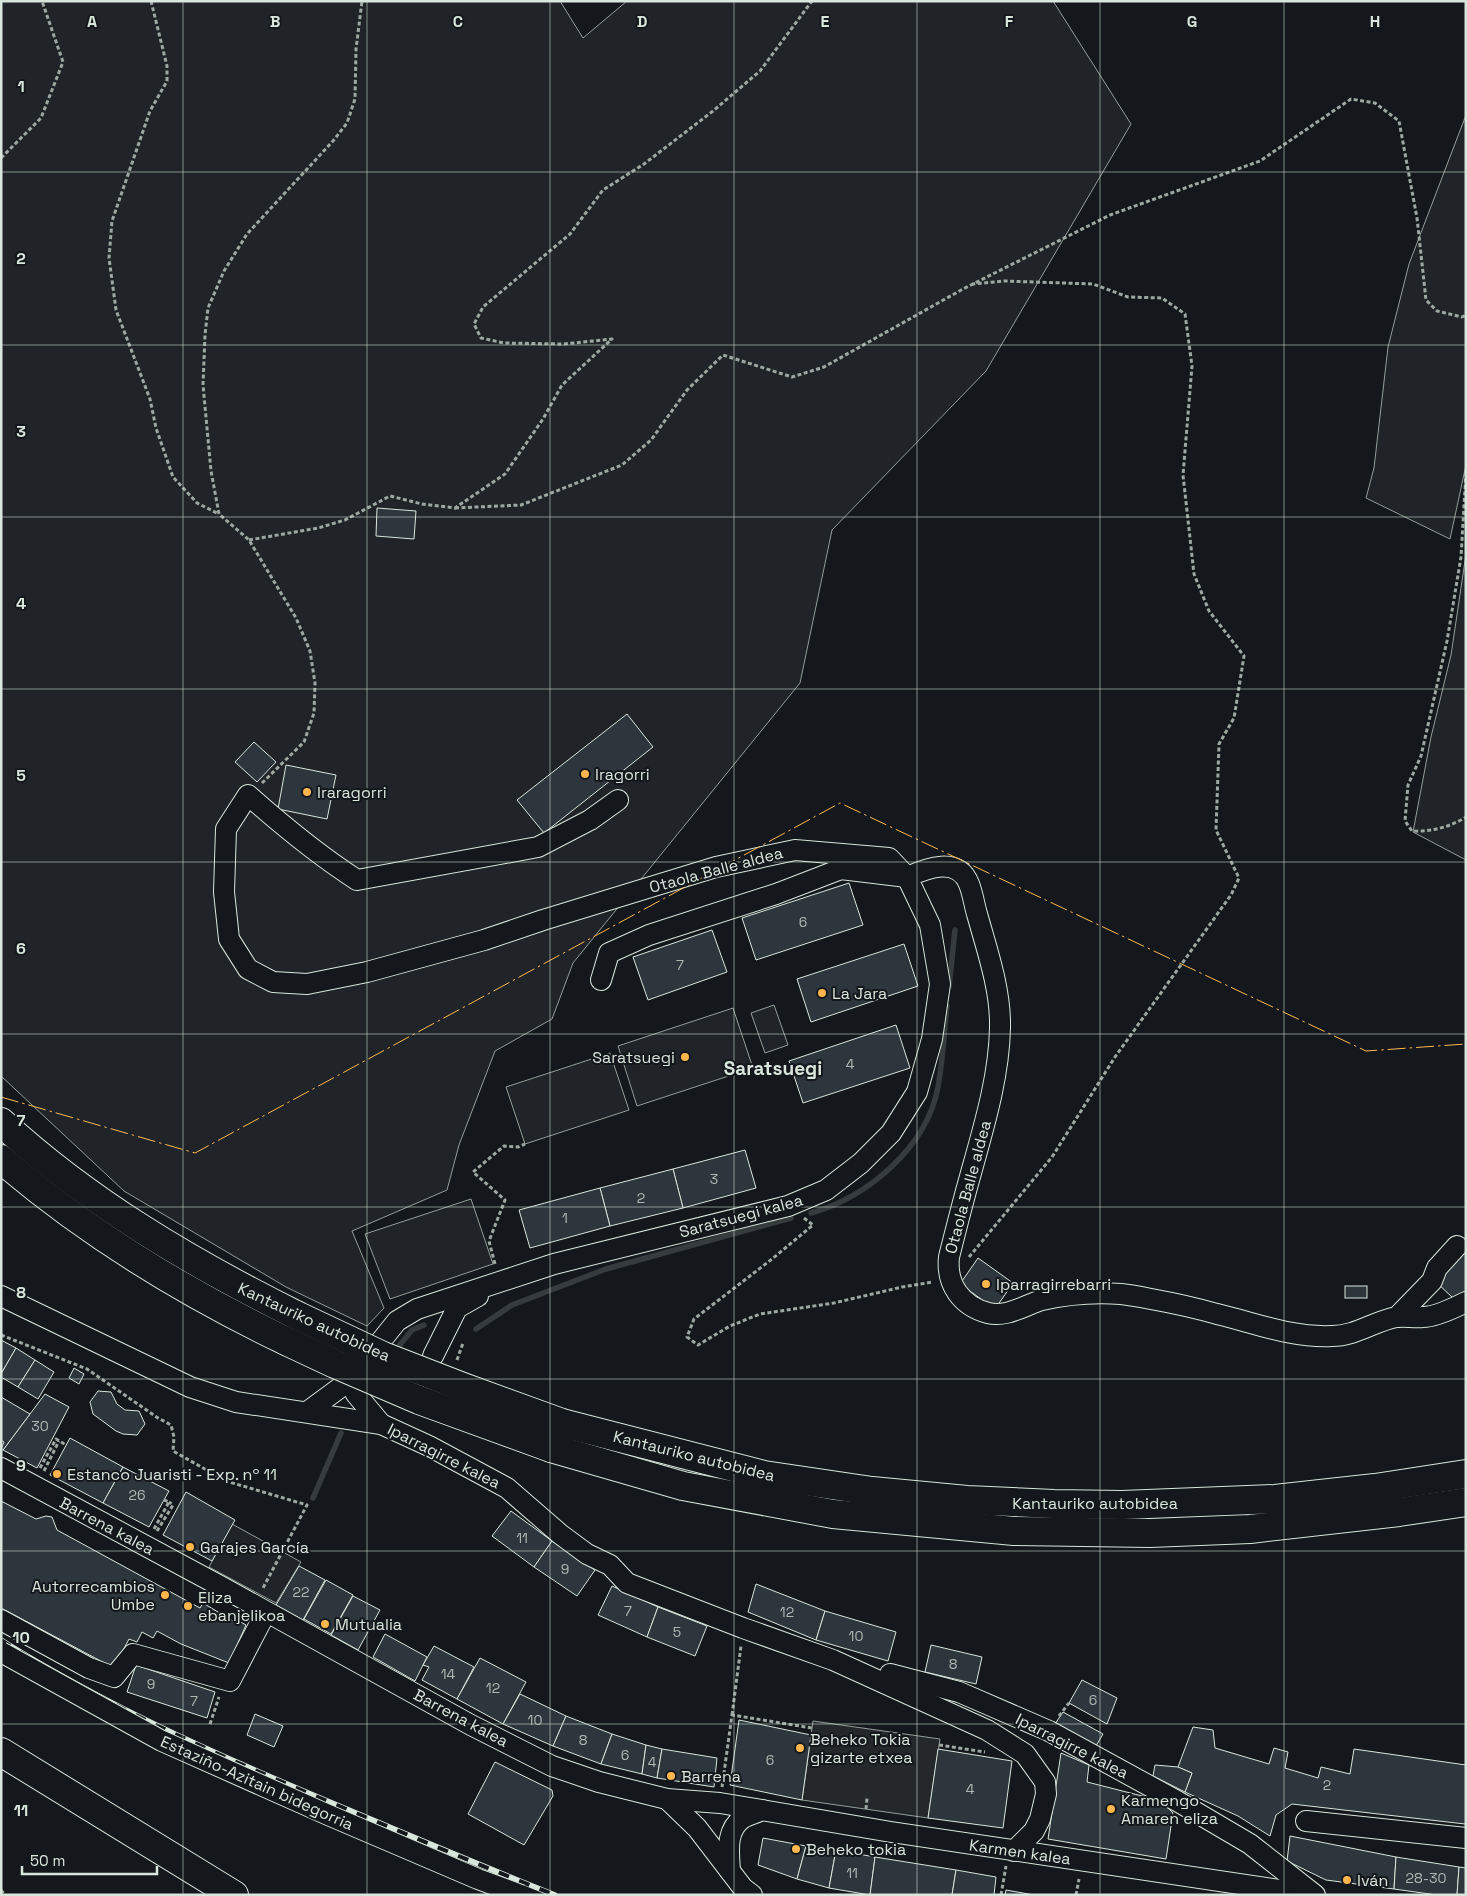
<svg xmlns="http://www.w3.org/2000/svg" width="1467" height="1896" viewBox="0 0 1467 1896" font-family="'Space Grotesk',sans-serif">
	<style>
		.green { fill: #202428; stroke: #939e99 }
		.parking { fill: #24282b; stroke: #939e99 }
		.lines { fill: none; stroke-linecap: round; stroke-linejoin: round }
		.stream { stroke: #363b3e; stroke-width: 5.5 }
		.building { fill: #2c363c; stroke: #d8e6dc }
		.minor-casing { stroke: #d8e6dc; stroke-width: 22 }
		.highway-casing { stroke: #d8e6dc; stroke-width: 30 }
		.path { stroke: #9da8a2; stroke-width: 3; stroke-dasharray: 4 2.5; stroke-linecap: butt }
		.minor { stroke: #14181c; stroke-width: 20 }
		.highway { stroke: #14181c; stroke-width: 28 }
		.rail-casing { stroke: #d8e6dc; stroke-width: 5.5 }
		.rail { stroke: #14181c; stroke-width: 4; stroke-dasharray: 11; stroke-linecap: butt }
		.minor-bridge-casing { stroke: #d8e6dc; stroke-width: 22; stroke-linecap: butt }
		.highway-bridge-casing { stroke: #d8e6dc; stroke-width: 30; stroke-linecap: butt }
		.minor-bridge { stroke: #14181c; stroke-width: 20 }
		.highway-bridge { stroke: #14181c; stroke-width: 28 }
		.power { stroke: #ffb74d; stroke-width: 1; stroke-dasharray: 18 4 2.5 4; stroke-linecap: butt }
		.grid { fill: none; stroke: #d8e6dc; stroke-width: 1; stroke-opacity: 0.55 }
		.poi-dot { fill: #ffb74d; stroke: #14181c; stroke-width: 2 }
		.labels { text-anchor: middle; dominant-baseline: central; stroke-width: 4; stroke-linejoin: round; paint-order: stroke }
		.number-label { font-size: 14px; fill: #adbab4 }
		.poi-label { font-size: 16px; fill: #d8e6dc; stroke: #14181c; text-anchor: start }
		.street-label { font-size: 16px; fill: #d8e6dc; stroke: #14181c }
		.quarter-label { font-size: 19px; font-weight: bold; fill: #d8e6dc; stroke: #14181c }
		.grid-label { font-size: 16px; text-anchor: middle; font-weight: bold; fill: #d8e6dc; stroke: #14181c; stroke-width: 4; stroke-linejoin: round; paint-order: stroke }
	</style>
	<rect width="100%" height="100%" fill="#14181c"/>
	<g class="green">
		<polygon points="1,1 560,1 583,38 627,1 1053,1 1131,124 986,371 832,530 800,683 573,963 552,1019 495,1051 459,1145 447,1190 352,1231 384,1308 367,1326 286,1287 124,1191 1,1076"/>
		<polygon points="1466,115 1466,465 1450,539 1366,498 1374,468 1388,347 1409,264"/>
		<polygon points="1466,554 1466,860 1413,832 1431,737 1451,655"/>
		<polygon points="774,1005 788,1045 765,1053 751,1013"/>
		<polygon points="733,1008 753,1068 637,1106 618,1046"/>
		<polygon points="610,1053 629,1110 525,1144 506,1087"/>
		<polygon points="471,1199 493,1264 390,1299 365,1234"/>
		<polygon points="232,1524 301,1562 276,1603 209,1567"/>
	</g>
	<polygon class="parking" points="813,1721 940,1739 928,1818 802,1800"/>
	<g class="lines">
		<g class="stream">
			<polyline points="949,987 955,930"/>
			<path d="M811,1213C868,1197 927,1147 938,1087C943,1060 944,1033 947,1006"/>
			<polyline points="476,1329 512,1305 606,1269 791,1218"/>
			<polyline points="399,1346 412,1330 424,1325"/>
			<polyline points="313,1498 341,1433"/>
		</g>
	</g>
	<g class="building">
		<polygon points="377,508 416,511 414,539 376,536"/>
		<polygon points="627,714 653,747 544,833 517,800"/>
		<polygon points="254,742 276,762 257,782 235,762"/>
		<polygon points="286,765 336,775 327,819 278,809"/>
		<polygon points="849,883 863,925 756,960 742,918"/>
		<polygon points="712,930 727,972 648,1000 633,957"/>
		<polygon points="904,944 918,986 811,1022 797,979"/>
		<polygon points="896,1025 910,1068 803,1103 789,1061"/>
		<polygon points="745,1150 756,1188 683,1208 673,1169"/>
		<polygon points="673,1169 683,1208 610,1226 600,1188"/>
		<polygon points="600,1188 610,1226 530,1248 519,1210"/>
		<polygon points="1466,1244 1466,1295 1455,1300 1434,1280"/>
		<polygon points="978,1258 1013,1283 995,1309 960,1284"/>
		<rect x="1345" y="1286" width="22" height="12"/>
		<polygon points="1,1340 16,1348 1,1374"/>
		<polygon points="16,1348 35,1360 18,1387 1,1377 1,1374"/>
		<polygon points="35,1360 54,1372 38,1399 18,1387"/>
		<polygon points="74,1368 84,1374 79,1384 69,1378"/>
		<polygon points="98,1391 111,1392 117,1404 125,1410 139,1411 145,1424 137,1435 123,1434 116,1431 93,1414 90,1402"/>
		<polygon points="45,1394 69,1407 37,1468 3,1450"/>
		<polygon points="1,1397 30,1414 3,1450 1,1449 4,1442 1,1440"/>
		<polygon points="70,1438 123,1467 103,1503 50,1475"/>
		<polygon points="123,1467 169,1491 149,1527 103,1503"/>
		<polygon points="186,1492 235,1520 212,1561 163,1535"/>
		<polygon points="1,1501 36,1519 46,1516 52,1517 57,1530 200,1608 203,1603 233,1621 237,1620 246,1625 229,1663 181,1644 157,1631 153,1638 142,1632 137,1642 129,1639 114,1668 1,1608"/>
		<polygon points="511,1511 552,1541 534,1567 492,1536"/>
		<polygon points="552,1541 595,1570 577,1596 534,1567"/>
		<polygon points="299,1566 325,1580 303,1620 276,1605"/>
		<polygon points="326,1580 353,1595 331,1634 304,1619"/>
		<polygon points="756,1584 825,1611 816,1640 748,1612"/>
		<polygon points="612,1586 658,1607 647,1637 598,1615"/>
		<polygon points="353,1596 380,1610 358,1650 331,1635"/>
		<polygon points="658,1607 707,1626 695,1656 647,1637"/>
		<polygon points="825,1611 896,1632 888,1661 816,1640"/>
		<polygon points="385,1634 427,1657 415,1681 373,1657"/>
		<polygon points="931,1645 982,1657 976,1684 925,1672"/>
		<polygon points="434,1646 474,1667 457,1699 422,1680 429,1667 423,1665"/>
		<polygon points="480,1658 526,1682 503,1724 457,1699"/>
		<polygon points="136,1665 215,1692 207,1718 127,1692"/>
		<polygon points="1082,1680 1117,1698 1107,1724 1069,1703"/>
		<polygon points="520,1694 566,1716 553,1746 503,1724"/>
		<polygon points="1063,1712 1103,1734 1096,1746 1055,1724"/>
		<polygon points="255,1714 283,1726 274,1747 247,1735"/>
		<polygon points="566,1716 612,1734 601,1764 553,1746"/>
		<polygon points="739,1720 811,1735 802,1800 730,1785"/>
		<polygon points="1193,1727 1213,1730 1215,1748 1269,1764 1274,1748 1288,1752 1285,1768 1318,1778 1321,1767 1350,1774 1354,1749 1466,1765 1466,1822 1465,1824 1292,1804 1276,1815 1270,1836 1238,1816 1185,1792 1192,1773 1178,1767"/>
		<polygon points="612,1734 646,1745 642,1774 601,1764"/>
		<polygon points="646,1745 662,1749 657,1778 642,1774"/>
		<polygon points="662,1749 717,1758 714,1787 657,1778"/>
		<polygon points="938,1749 1012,1761 1003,1828 928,1818"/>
		<polygon points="1061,1753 1089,1765 1087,1782 1154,1799 1165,1805 1173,1813 1166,1859 1048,1839"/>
		<polygon points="495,1762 552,1790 553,1796 524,1845 468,1814"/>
		<polygon points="1155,1765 1178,1767 1192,1773 1185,1792 1153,1776"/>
		<polygon points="1290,1836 1396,1857 1394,1889 1326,1880 1287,1861"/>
		<polygon points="763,1838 806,1846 797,1879 758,1865"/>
		<polygon points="806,1846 836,1850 829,1888 797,1879"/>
		<polygon points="836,1850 875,1857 870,1895 829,1888"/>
		<polygon points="875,1857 956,1870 952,1895 870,1895"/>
		<polygon points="1396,1857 1459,1867 1457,1895 1437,1895 1394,1889"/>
		<polygon points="1459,1867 1466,1868 1466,1895 1457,1895"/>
		<polygon points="956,1870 996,1877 994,1895 952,1895"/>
		<polygon points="1006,1890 1034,1895 1005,1895"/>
	</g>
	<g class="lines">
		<defs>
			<g id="minor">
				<path d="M907,877C927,868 958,856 969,884C973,894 974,904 977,914C987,950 1001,990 1000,1028C999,1077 984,1126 971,1173C963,1201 956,1229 949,1257C946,1284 961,1306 988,1313C1006,1318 1025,1305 1042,1300C1068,1294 1095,1292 1121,1294C1131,1295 1141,1297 1151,1299C1173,1303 1196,1308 1217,1314C1255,1323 1292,1338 1332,1336C1356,1336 1374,1321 1397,1317C1405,1316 1415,1318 1423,1317C1434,1317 1456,1307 1466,1302"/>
				<polyline points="601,980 609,953 649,935 776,894 841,869 907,877"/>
				<polyline points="1,1296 190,1387 236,1402 381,1424 429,1446 507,1488 560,1534 587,1554 610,1565 627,1583 743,1628 833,1660 987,1730 1025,1754 1045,1782 1046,1794 1040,1819 1034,1831 1014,1851"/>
				<polyline points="1397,1317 1432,1281 1437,1268 1457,1246"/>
				<polyline points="433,1356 457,1308 478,1296"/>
				<polyline points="349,1381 356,1394 381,1424"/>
				<path d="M307,1412L349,1381L397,1321L417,1309L554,1264L788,1206L826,1190L861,1163L891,1133L917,1092L932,1039L940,984L930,925L907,877L889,858L795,850L716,867L543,920L484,940L367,972L307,984L273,982L248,969L229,939L224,892L226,829L248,795C283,826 318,855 357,880L538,847L590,820L618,800"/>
				<polyline points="1,1468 222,1587 471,1725 552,1766 599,1782 667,1799 720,1803 891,1832 1313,1895"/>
				<polyline points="1,1620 89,1668 114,1677 133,1654 230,1681 266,1612"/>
				<polyline points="890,1674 959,1692 1049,1731 1177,1801 1250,1844 1315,1895"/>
				<polyline points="667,1799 697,1828 743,1888 752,1895"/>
				<polyline points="1306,1821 1466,1838"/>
				<path d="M730,1871C729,1853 725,1830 743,1818C749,1815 756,1813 762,1810"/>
			</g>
			<g id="highway">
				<path d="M1,1122C88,1202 190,1262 296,1315"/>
				<path d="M1,1159C87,1233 184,1292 286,1341"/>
				<polyline points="562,1423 764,1475 872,1491 967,1500 1054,1504 1122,1505 1275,1499 1375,1488 1466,1474"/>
				<polyline points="551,1448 683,1486 833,1514 1014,1531 1150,1533 1250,1529 1399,1512 1466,1502"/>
				<polyline points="1,1752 234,1895"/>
			</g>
		</defs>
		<use href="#minor" class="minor-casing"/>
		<use href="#highway" class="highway-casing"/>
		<g class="path">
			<polyline points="151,1 167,66 167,81 150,111 112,221 109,258 116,310 150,399 156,428 173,477 197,503 219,514"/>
			<polyline points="1,158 41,118 63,62 42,1"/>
			<path d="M1466,472L1461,557L1447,641L1421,756L1408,785L1405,821L1412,831C1431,832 1450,827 1466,817"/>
			<polyline points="455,508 521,505 622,465 651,440 687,390 723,355 792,377 824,367 963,289 1110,215 1260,161 1351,99 1375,103 1399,121 1417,218 1426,300 1437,311 1462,317 1466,315"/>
			<polyline points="249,540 318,528 345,520 390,496 422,504 455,508 505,474 543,419 562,385 612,339 564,344 504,343 481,338 474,324 483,307 570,234 603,190 644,164 713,111 760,71 812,1"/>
			<polyline points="262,783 304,742 314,713 315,683 310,651 296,618 249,540 219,514 211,471 203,385 205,335 208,308 224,271 247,234 333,141 347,123 355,99 356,49 362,1"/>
			<polyline points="804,1218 813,1225 772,1259 694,1319 687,1337 698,1345 730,1326 760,1314 834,1303 902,1287 933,1282"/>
			<polyline points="969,1257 1052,1157 1115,1057 1231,895 1239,878 1216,830 1219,744 1234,718 1244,656 1209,611 1194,574 1183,475 1192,366 1185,314 1162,298 1128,297 1093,284 1004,281 973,284"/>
			<polyline points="495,1264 489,1241 505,1200 473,1172 504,1146 518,1147 525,1144"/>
			<polyline points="1,1335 87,1369 158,1418 171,1425 174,1437 173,1451 226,1481 307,1505 263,1588"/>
			<polyline points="457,1360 463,1343"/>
			<polyline points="40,1468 56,1439 66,1445"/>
			<polyline points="44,1471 59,1441"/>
			<polyline points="154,1529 169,1502 164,1500"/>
			<polyline points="157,1531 173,1505 169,1502"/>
			<polyline points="732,1715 741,1646"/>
			<polyline points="1059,1716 1069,1703"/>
			<polyline points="210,1724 219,1697"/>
			<polyline points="939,1745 985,1752"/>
			<polyline points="722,1787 732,1715 812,1728"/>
			<polyline points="866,1809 867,1798"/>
			<polyline points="1,1890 5,1895"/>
			<polyline points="1001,1895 1006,1866"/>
			<polyline points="1076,1895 1079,1879"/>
		</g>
		<use href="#minor" class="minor"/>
		<use href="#highway" class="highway"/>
		<defs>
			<g id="rail">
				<path d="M1,1640C100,1702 206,1750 313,1795C394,1829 474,1863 555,1895"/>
				<path d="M1,1654C76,1700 155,1737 237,1770"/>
				<polyline points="333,1812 449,1860"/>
			</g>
		</defs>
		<use href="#rail" class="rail-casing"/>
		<use href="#rail" class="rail"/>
		<defs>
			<polyline id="minor-bridge" points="1,1652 162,1741 326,1814 478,1879 521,1895"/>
			<g id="highway-bridge">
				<polyline points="296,1315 383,1356 463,1387 562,1423"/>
				<polyline points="286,1341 335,1364 419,1400 551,1448"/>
			</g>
		</defs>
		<use href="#minor-bridge" class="minor-bridge-casing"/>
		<use href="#highway-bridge" class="highway-bridge-casing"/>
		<use href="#minor-bridge" class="minor-bridge"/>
		<use href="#highway-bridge" class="highway-bridge"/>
		<polyline class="power" points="1,1097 195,1153 840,803 1366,1051 1466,1044"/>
	</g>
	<path class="grid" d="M183,1V1895M367,1V1895M550,1V1895M734,1V1895M917,1V1895M1100,1V1895M1284,1V1895M1,172H1466M1,345H1466M1,517H1466M1,689H1466M1,862H1466M1,1034H1466M1,1207H1466M1,1379H1466M1,1551H1466M1,1724H1466"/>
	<g class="poi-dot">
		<circle cx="585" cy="774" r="5"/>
		<circle cx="307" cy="792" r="5"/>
		<circle cx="822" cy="993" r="5"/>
		<circle cx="685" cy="1057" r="5"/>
		<circle cx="986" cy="1284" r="5"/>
		<circle cx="57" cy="1474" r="5"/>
		<circle cx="190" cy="1547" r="5"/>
		<circle cx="165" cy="1595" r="5"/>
		<circle cx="188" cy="1606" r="5"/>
		<circle cx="325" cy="1624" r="5"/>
		<circle cx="800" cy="1748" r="5"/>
		<circle cx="671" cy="1776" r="5"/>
		<circle cx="1111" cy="1809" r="5"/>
		<circle cx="796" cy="1849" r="5"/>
		<circle cx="1347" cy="1880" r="5"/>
	</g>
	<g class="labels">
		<g class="number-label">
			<text x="803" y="922">6</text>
			<text x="680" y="965">7</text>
			<text x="850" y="1064">4</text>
			<text x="714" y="1179">3</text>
			<text x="641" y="1198">2</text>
			<text x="565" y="1218">1</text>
			<text x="40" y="1426">30</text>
			<text x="137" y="1495">26</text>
			<text x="522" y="1538">11</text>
			<text x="565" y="1569">9</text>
			<text x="301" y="1592">22</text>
			<text x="628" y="1611">7</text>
			<text x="787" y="1612">12</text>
			<text x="677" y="1632">5</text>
			<text x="856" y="1636">10</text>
			<text x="953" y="1664">8</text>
			<text x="448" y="1674">14</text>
			<text x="151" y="1684">9</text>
			<text x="493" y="1688">12</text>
			<text x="1093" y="1700">6</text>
			<text x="194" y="1701">7</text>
			<text x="535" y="1720">10</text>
			<text x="583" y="1740">8</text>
			<text x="625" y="1755">6</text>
			<text x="770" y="1760">6</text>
			<text x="652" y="1762">4</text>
			<text x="1327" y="1785">2</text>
			<text x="970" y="1789">4</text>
			<text x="852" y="1873">11</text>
			<text x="1426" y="1878">28-30</text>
		</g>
		<g class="poi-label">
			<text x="595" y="774">Iragorri</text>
			<text x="317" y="792">Iraragorri</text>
			<text x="832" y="993">La Jara</text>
			<text x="675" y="1057" text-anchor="end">Saratsuegi</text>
			<text x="996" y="1284">Iparragirrebarri</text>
			<text x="67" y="1474">Estanco Juaristi - Exp. nº 11</text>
			<text x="200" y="1547">Garajes García</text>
			<text x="155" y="1586" text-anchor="end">Autorrecambios<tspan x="155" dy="18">Umbe</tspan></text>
			<text x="198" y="1597">Eliza<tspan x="198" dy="18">ebanjelikoa</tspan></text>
			<text x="335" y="1624">Mutualia</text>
			<text x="810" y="1739">Beheko Tokia<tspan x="810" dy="18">gizarte etxea</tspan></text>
			<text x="681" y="1776">Barrena</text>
			<text x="1121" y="1800">Karmengo<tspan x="1121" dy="18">Amaren eliza</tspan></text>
			<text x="806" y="1849">Beheko tokia</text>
			<text x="1357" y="1880">Iván</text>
		</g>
		<g class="street-label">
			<text transform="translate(716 870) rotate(-15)">Otaola Balle aldea</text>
			<text transform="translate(968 1187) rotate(-75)">Otaola Balle aldea</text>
			<text transform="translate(741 1216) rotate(-15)">Saratsuegi kalea</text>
			<text transform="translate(314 1322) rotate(25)">Kantauriko autobidea</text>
			<text transform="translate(444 1456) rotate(27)">Iparragirre kalea</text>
			<text transform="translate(694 1456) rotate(14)">Kantauriko autobidea</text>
			<text x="1095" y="1503">Kantauriko autobidea</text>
			<text transform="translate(107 1526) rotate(28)">Barrena kalea</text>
			<text transform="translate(461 1718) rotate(28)">Barrena kalea</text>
			<text transform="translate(1072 1746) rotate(27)">Iparragirre kalea</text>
			<text transform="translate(257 1783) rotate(24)">Estaziño-Azitain bidegorria</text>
			<text transform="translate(1020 1852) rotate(8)">Karmen kalea</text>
		</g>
		<g class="quarter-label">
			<text x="773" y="1068">Saratsuegi</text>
		</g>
	</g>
	<g class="grid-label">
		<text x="92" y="27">A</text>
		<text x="275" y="27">B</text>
		<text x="458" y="27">C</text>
		<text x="642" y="27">D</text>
		<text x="825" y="27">E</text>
		<text x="1009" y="27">F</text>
		<text x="1192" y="27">G</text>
		<text x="1375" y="27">H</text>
		<text x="21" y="92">1</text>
		<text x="21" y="264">2</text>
		<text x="21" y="437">3</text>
		<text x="21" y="609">4</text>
		<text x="21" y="781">5</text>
		<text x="21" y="954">6</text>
		<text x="21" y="1126">7</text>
		<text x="21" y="1298">8</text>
		<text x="21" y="1471">9</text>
		<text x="21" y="1643">10</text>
		<text x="21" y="1816">11</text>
	</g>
	<rect width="1467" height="1896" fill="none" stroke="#d8e6dc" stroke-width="5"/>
	<path d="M22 1866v8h135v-8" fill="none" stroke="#d8e6dc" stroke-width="2.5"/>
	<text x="30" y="1866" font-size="15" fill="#d8e6dc" stroke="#14181c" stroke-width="4" paint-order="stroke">50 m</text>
</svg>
